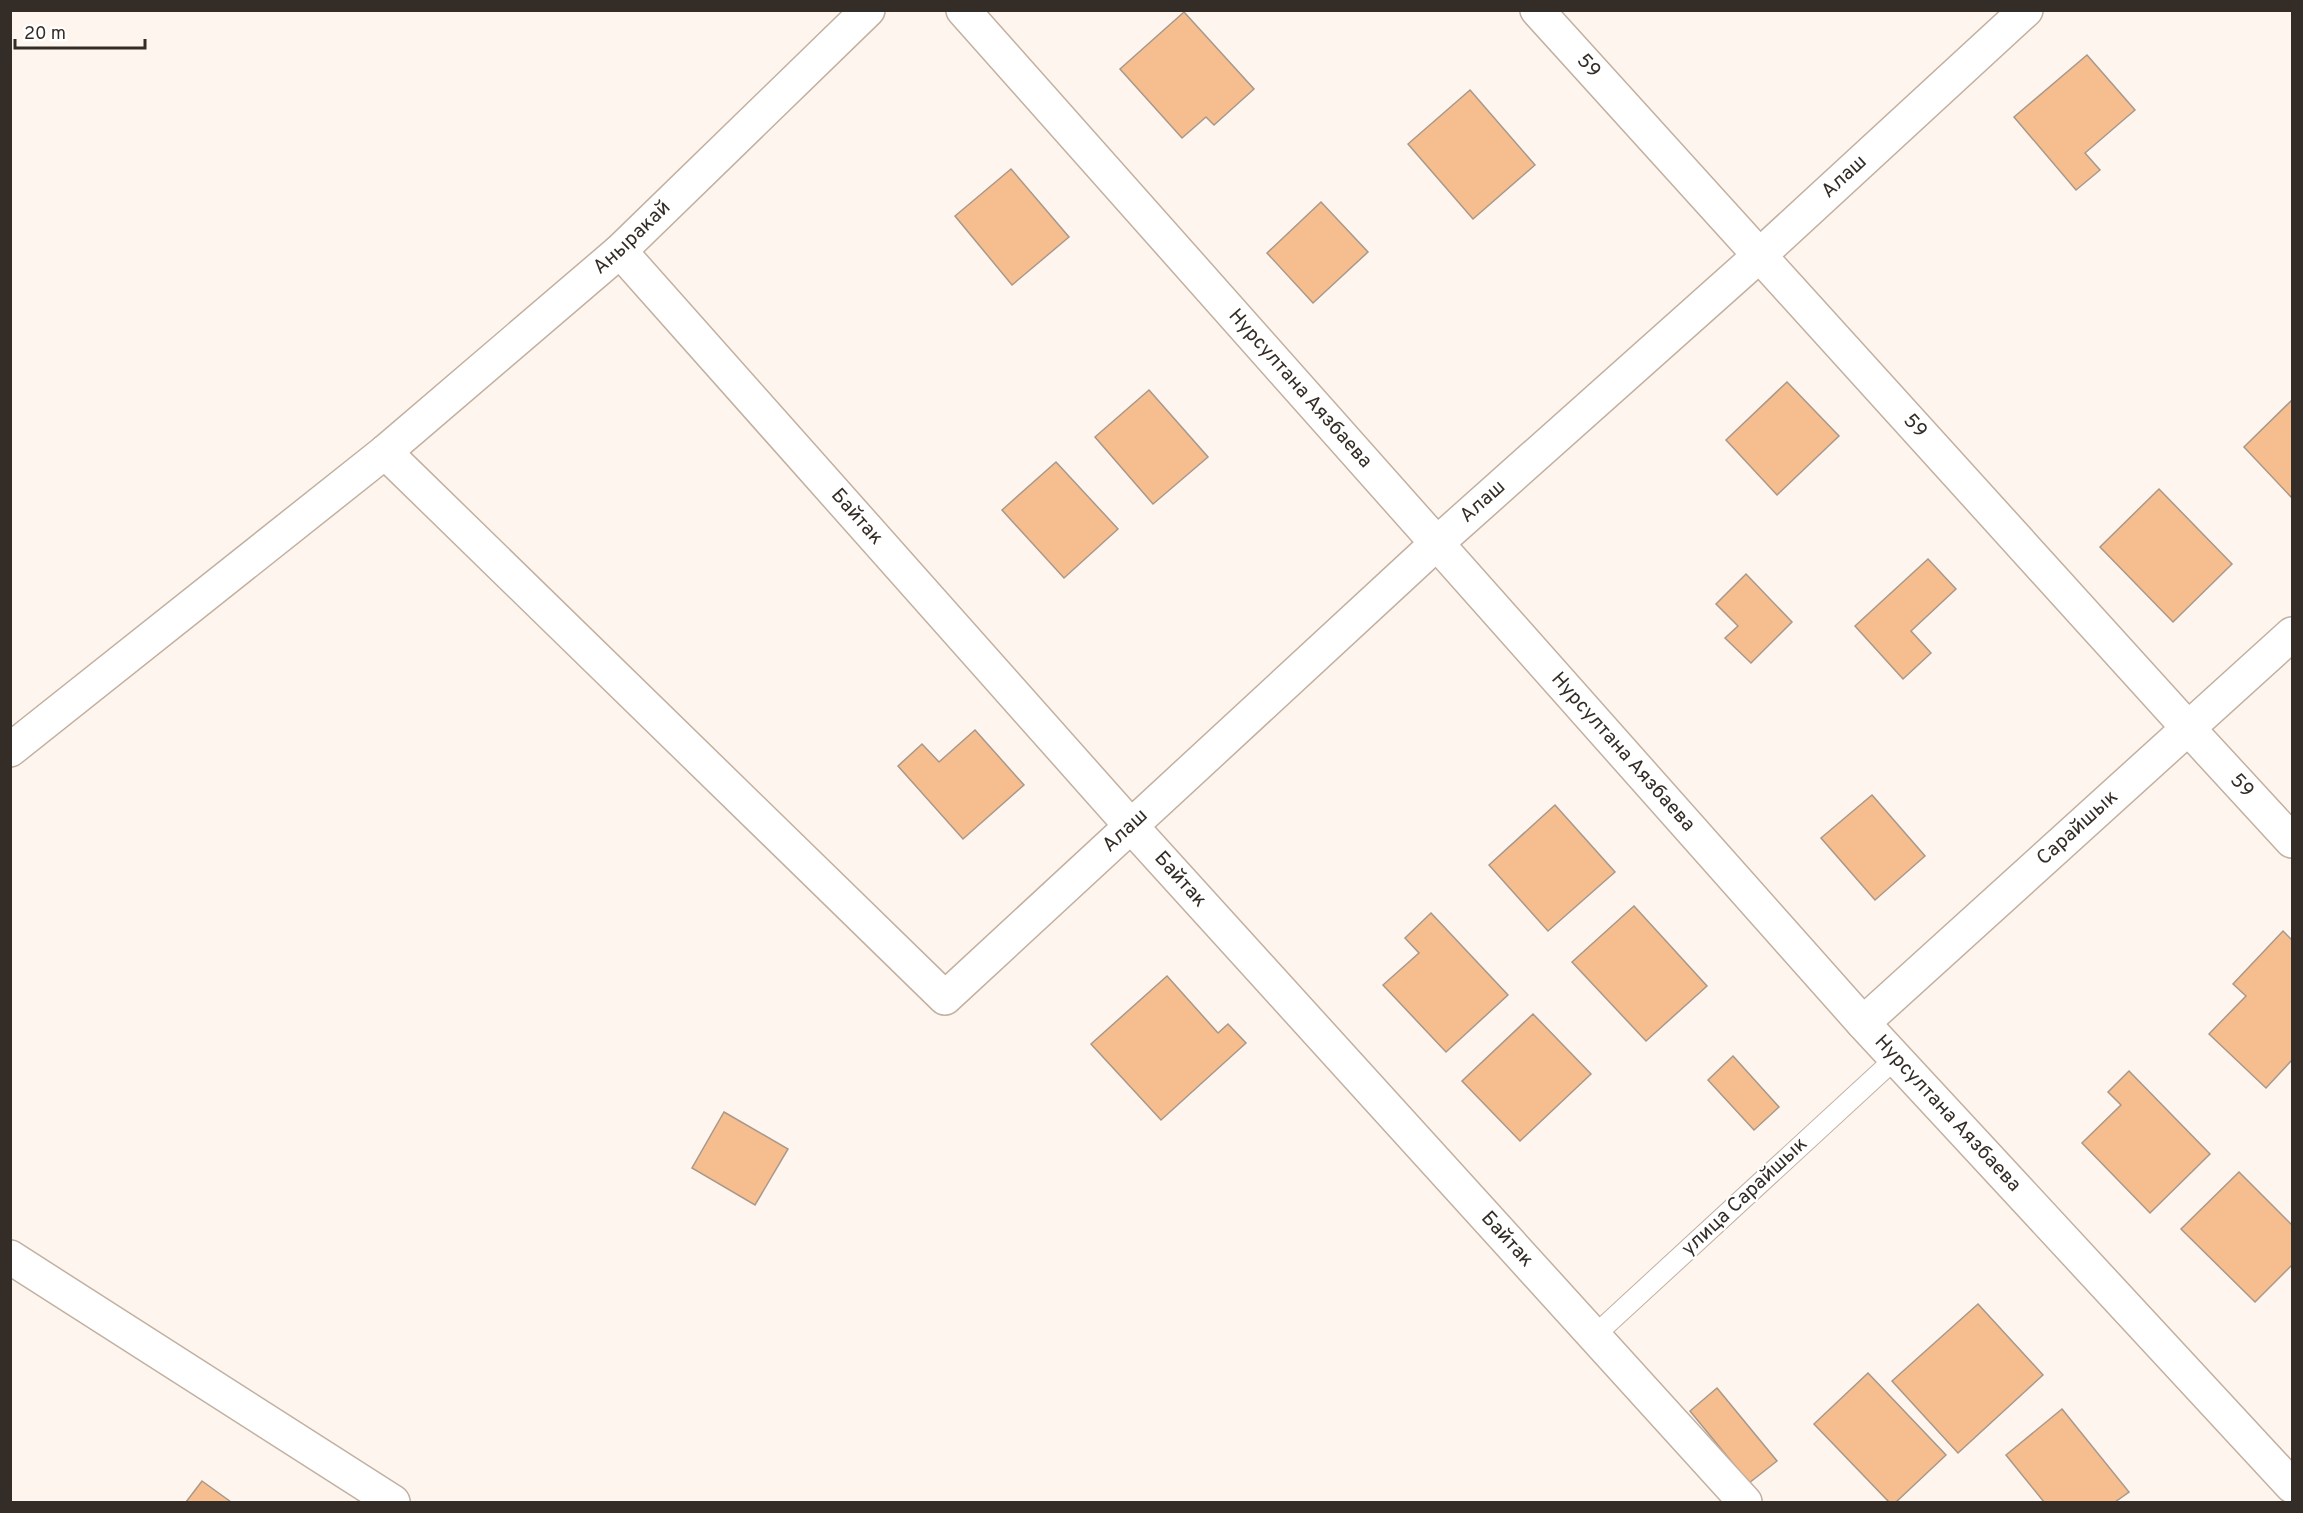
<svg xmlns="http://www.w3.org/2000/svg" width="2303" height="1513" viewBox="0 0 2303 1513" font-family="Overpass,sans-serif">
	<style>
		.building { fill: #f6be8f; stroke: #a99889; stroke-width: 1.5 }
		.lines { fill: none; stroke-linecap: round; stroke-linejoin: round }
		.service-casing { stroke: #c2b0a1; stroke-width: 22 }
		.minor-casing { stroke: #c2b0a1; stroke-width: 36 }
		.service { stroke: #fff; stroke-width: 20 }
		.minor { stroke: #fff; stroke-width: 33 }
		.labels { text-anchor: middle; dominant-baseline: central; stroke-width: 4.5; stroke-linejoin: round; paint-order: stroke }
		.street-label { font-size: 20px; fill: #342d27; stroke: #fff }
	</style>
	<rect width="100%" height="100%" fill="#fdf5ee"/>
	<g class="building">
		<polygon points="1184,12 1254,89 1214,125 1206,117 1182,138 1120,69"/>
		<polygon points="2087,55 2135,110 2085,153 2100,170 2076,190 2014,117"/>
		<polygon points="1470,90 1535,165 1473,219 1408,144"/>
		<polygon points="1011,169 1069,237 1012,285 955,216"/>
		<polygon points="1321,202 1368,252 1313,303 1267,253"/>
		<polygon points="1787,382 1839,436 1777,495 1726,440"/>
		<polygon points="1149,390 1208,457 1153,504 1095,437"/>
		<polygon points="2292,400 2292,498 2244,447"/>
		<polygon points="1056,462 1118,529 1064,578 1002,510"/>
		<polygon points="2159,489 2232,564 2173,622 2100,547"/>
		<polygon points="1928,559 1956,589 1911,631 1931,653 1903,679 1855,626"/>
		<polygon points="1746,574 1792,622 1751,663 1725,638 1738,626 1716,604"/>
		<polygon points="975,730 1024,785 963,839 898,766 922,744 939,762"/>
		<polygon points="1872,795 1925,856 1875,900 1821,838"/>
		<polygon points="1555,805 1615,872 1548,931 1489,865"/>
		<polygon points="1634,906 1707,986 1646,1041 1572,962"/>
		<polygon points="1431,913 1508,995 1446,1052 1383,985 1419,953 1405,938"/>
		<polygon points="2283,931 2292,940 2292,1060 2266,1088 2209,1034 2246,996 2233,984"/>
		<polygon points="1167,976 1218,1033 1228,1024 1246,1043 1161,1120 1091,1044"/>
		<polygon points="1533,1014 1591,1074 1520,1141 1462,1081"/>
		<polygon points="1733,1056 1779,1107 1754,1130 1708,1080"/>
		<polygon points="2129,1071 2210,1154 2150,1213 2082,1143 2121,1105 2108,1092"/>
		<polygon points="724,1112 788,1149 755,1205 692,1168"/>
		<polygon points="2239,1172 2292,1225 2292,1265 2255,1302 2181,1229"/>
		<polygon points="1978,1304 2043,1375 1958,1453 1892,1381"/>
		<polygon points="1868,1373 1946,1455 1896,1502 1889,1502 1814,1424"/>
		<polygon points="1717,1388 1777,1461 1749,1483 1690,1411"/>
		<polygon points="2062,1409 2129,1492 2115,1502 2044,1502 2006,1455"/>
		<polygon points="202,1481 231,1502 186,1502"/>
	</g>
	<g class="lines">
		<defs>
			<polyline id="service" points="1594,1336 1896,1058"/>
			<g id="minor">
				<path id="s1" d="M963,10L1863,1023L2292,1486"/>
				<path id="s2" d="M1537,10L2188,728L2292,841"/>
				<path id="s3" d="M620,251L1131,826L1745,1502"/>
				<path id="s4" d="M385,452L945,998L1436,544L1760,255L2026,10"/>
				<path id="s5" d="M10,750L385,452L620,251L868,10"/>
				<path id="s6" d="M1863,1023L2292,634"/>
				<polyline points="10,1257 393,1502"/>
			</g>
		</defs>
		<use href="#service" class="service-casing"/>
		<use href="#minor" class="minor-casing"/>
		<use href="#service" class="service"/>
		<use href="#minor" class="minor"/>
	</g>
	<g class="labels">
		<g class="street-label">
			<text stroke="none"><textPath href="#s2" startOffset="76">59</textPath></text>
			<text stroke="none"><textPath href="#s4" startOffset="2000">Алаш</textPath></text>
			<text stroke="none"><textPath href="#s5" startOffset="806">Аныракай</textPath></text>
			<text stroke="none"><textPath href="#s1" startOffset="507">Нурсултана Аязбаева</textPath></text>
			<text stroke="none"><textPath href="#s2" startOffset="562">59</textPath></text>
			<text stroke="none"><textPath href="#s4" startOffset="1514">Алаш</textPath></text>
			<text stroke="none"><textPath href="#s3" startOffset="356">Байтак</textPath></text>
			<text stroke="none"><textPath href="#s1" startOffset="993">Нурсултана Аязбаева</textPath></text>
			<text stroke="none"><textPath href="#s2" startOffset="1048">59</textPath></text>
			<text stroke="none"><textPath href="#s6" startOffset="290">Сарайшык</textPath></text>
			<text stroke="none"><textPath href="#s4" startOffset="1028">Алаш</textPath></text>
			<text stroke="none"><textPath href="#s3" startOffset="842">Байтак</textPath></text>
			<text stroke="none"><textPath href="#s1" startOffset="1479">Нурсултана Аязбаева</textPath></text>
			<text transform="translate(1745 1197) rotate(-43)">улица Сарайшык</text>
			<text stroke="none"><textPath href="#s3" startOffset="1328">Байтак</textPath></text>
		</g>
	</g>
	<rect width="2303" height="1513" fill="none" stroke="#342d27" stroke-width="24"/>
	<path d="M15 39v9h130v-9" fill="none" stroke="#342d27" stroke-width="3"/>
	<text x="24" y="39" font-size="18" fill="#342d27" stroke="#ffffff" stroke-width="4.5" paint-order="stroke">20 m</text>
</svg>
